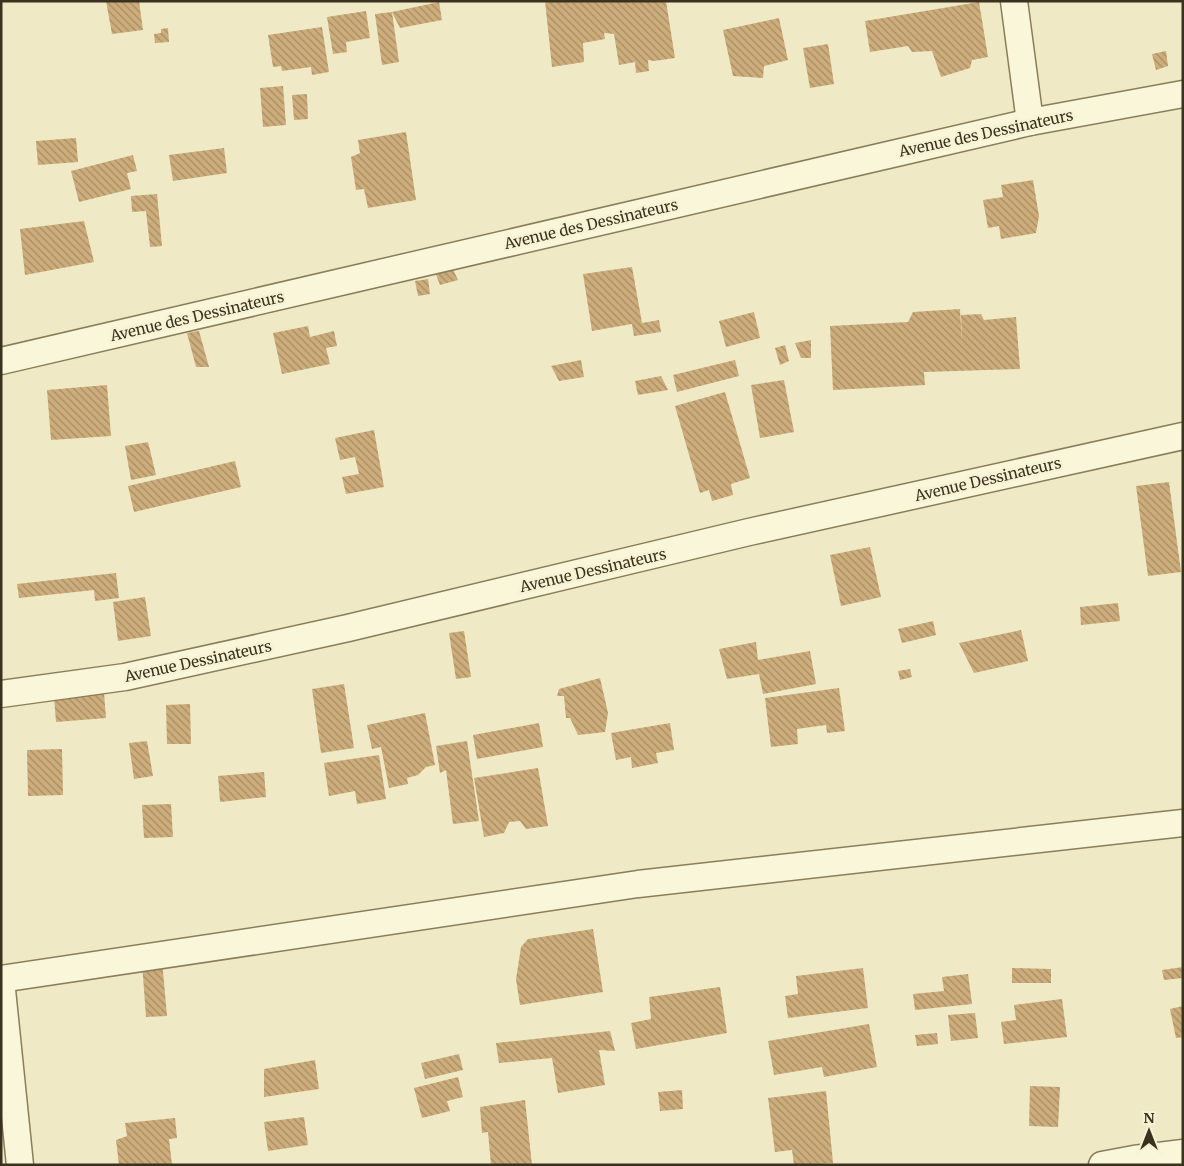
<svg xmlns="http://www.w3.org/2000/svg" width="1184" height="1166" viewBox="0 0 1184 1166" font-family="Merriweather,serif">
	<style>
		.building { fill: url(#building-back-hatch) }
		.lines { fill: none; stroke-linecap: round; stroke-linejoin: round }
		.street-casing { stroke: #8a7d5b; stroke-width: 29 }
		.street { stroke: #f9f6d9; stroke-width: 26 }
		.labels { text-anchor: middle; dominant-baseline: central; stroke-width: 5; stroke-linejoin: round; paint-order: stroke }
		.street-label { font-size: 15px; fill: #3a311f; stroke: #f6f3d5 }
	</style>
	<defs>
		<pattern id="building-back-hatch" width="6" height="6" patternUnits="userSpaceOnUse" patternTransform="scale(1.25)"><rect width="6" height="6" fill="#cdad7b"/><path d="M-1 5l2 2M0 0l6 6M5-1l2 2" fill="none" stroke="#a78d64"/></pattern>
	</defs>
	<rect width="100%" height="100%" fill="#efeac5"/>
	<g class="building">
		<polygon points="106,1 139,1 143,30 112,34"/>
		<polygon points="545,1 666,1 675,58 654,61 648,60 649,71 636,73 635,62 619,65 614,34 604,33 605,39 583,43 584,62 552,67"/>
		<polygon points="439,2 442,20 400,28 392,12"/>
		<polygon points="979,2 988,57 972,60 970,68 941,77 932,51 912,52 908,46 870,52 865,21"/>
		<polygon points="366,11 370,38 346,42 347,52 333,54 327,17"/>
		<polygon points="392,12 399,62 382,65 375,14"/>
		<polygon points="779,18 788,60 764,66 763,78 733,76 723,30"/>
		<polygon points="322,27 329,72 312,75 311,67 282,71 281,66 273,67 268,35"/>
		<polygon points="168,28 169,42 155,43 154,34 161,33 161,29"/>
		<polygon points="828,44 834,84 810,88 803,48"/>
		<polygon points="1166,51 1168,66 1156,70 1152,54"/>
		<polygon points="283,86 286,125 263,127 260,88"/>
		<polygon points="307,94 308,119 294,120 292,95"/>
		<polygon points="406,132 416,200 368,208 364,189 356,190 351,157 360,153 358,140"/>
		<polygon points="76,138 78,162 38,165 36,141"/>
		<polygon points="224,148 227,173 173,181 169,155"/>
		<polygon points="133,155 137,171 127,173 131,189 79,202 71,171"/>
		<polygon points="1033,180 1039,216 1036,233 1001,239 999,226 988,228 983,200 1003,197 1001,185"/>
		<polygon points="157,194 162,246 150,247 146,211 132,212 131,196"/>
		<polygon points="84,221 94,262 25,275 20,229"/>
		<polygon points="452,267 458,280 440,285 435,272"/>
		<polygon points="632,267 642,323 659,320 661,332 634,336 632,324 592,331 583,274"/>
		<polygon points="428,279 430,294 418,296 415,281"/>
		<polygon points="960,309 962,344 961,315 981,314 984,320 1016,317 1020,369 924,372 925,385 833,390 830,326 908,322 913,312"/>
		<polygon points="754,312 760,338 726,347 719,321"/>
		<polygon points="308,326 310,337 334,331 337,346 326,348 330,364 282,374 273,333"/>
		<polygon points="199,331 209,367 196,367 187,333"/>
		<polygon points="811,340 811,358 801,358 795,343"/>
		<polygon points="785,345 789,361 780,365 775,348"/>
		<polygon points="581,360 584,377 559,381 551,366"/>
		<polygon points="735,360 739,376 677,392 673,375"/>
		<polygon points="661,376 668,390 638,395 635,381"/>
		<polygon points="784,380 794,432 760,438 751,385"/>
		<polygon points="107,385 111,436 51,440 47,390"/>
		<polygon points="725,392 750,478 731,484 733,495 712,501 709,490 700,493 675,406"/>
		<polygon points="374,430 384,487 346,494 342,477 359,474 355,457 340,460 335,438"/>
		<polygon points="148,442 156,475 131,480 125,446"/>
		<polygon points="235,461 241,487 134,512 128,486"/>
		<polygon points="1169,482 1181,572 1148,576 1136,486"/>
		<polygon points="870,547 881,597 841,606 830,555"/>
		<polygon points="116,573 119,598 95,601 94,590 19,598 17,584"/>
		<polygon points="145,597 151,636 118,641 113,602"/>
		<polygon points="1118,603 1120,621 1081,625 1080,607"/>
		<polygon points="933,621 936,635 902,643 898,629"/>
		<polygon points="1021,630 1028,661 974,673 959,643"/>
		<polygon points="464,631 471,677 456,679 449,633"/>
		<polygon points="756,642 758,660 810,651 816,684 763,694 759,674 727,679 719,649"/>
		<polygon points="910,669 912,677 900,680 898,671"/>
		<polygon points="600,678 608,713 605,732 578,735 570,718 566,718 564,696 557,696 559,689"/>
		<polygon points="344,684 354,748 321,753 312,689"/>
		<polygon points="839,688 845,731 827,733 826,725 797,729 798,744 771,747 765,698"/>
		<polygon points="104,693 106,718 56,722 54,697"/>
		<polygon points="190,704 191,744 167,744 166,705"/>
		<polygon points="425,713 435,765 426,767 418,775 407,778 408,784 389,788 381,747 372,749 367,725"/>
		<polygon points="539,723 543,747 477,759 473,735"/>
		<polygon points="670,723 674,750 656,753 658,763 632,768 631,757 616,760 611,733"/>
		<polygon points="147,741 153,776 134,779 129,743"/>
		<polygon points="467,741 479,821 453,824 446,770 440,773 436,746"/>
		<polygon points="62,749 63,795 28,796 27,750"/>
		<polygon points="379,755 386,799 357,804 355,791 329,796 324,763"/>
		<polygon points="538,768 548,826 526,829 520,821 509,822 504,833 484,837 474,778"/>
		<polygon points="264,772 266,797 220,802 218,776"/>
		<polygon points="171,804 173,837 144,838 142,805"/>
		<polygon points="593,929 603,992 520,1005 516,979 521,947 528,939"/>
		<polygon points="162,960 167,1016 146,1017 142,962"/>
		<polygon points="1183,967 1183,978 1164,980 1162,970"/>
		<polygon points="863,968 868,1008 788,1018 785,996 798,994 796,976"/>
		<polygon points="1012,968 1051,969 1051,983 1012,983"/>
		<polygon points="968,974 972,1004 915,1010 913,994 944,991 942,977"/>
		<polygon points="720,987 727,1033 636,1049 631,1023 651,1019 649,997"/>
		<polygon points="1062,999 1067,1037 1004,1044 1001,1022 1016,1020 1014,1005"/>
		<polygon points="1183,1006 1183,1037 1176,1038 1170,1009"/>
		<polygon points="975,1013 978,1038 951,1041 948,1015"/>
		<polygon points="869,1024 877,1067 824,1077 822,1067 774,1075 768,1041"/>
		<polygon points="610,1031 615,1051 599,1050 605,1085 558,1093 552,1058 499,1063 496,1043"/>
		<polygon points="937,1033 938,1044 917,1046 915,1035"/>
		<polygon points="459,1054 463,1070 425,1079 421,1063"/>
		<polygon points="315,1060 319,1089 264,1097 264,1069"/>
		<polygon points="458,1077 463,1097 447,1101 450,1111 422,1118 414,1088"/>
		<polygon points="1030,1086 1060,1087 1058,1127 1029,1126"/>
		<polygon points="682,1090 683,1109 660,1111 658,1092"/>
		<polygon points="826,1091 833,1163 794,1165 792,1150 775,1152 768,1098"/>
		<polygon points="525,1100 532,1165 491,1165 488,1132 482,1133 480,1107"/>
		<polygon points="304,1117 308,1145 268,1151 264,1122"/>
		<polygon points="175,1118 177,1138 169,1139 172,1165 119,1165 116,1140 127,1136 125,1123"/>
	</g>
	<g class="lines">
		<defs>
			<g id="street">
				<polyline points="1014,1 1030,122"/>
				<polyline points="1,361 1030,122 1183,94"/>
				<polyline points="1,694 125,677 348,628 749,532 1183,436"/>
				<polyline points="1,979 638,884 1183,823"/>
				<polyline points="1,980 20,1165"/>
				<polyline points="1102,1165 1134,1159 1183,1153"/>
			</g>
		</defs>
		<use href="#street" class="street-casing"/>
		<use href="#street" class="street"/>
	</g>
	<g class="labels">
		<g class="street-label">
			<text transform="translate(986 133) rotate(-12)">Avenue des Dessinateurs</text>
			<text transform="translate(591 224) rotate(-13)">Avenue des Dessinateurs</text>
			<text transform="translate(197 316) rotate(-13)">Avenue des Dessinateurs</text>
			<text transform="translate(988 479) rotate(-13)">Avenue Dessinateurs</text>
			<text transform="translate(593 570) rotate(-13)">Avenue Dessinateurs</text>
			<text transform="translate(198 661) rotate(-12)">Avenue Dessinateurs</text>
		</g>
	</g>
	<rect width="1184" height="1166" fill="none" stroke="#3a311f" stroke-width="5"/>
	<g transform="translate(1149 1131)" stroke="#f6f3d5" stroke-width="4" paint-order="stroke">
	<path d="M0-4L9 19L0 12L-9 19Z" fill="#3a311f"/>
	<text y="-8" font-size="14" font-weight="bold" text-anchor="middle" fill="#3a311f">N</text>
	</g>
</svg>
